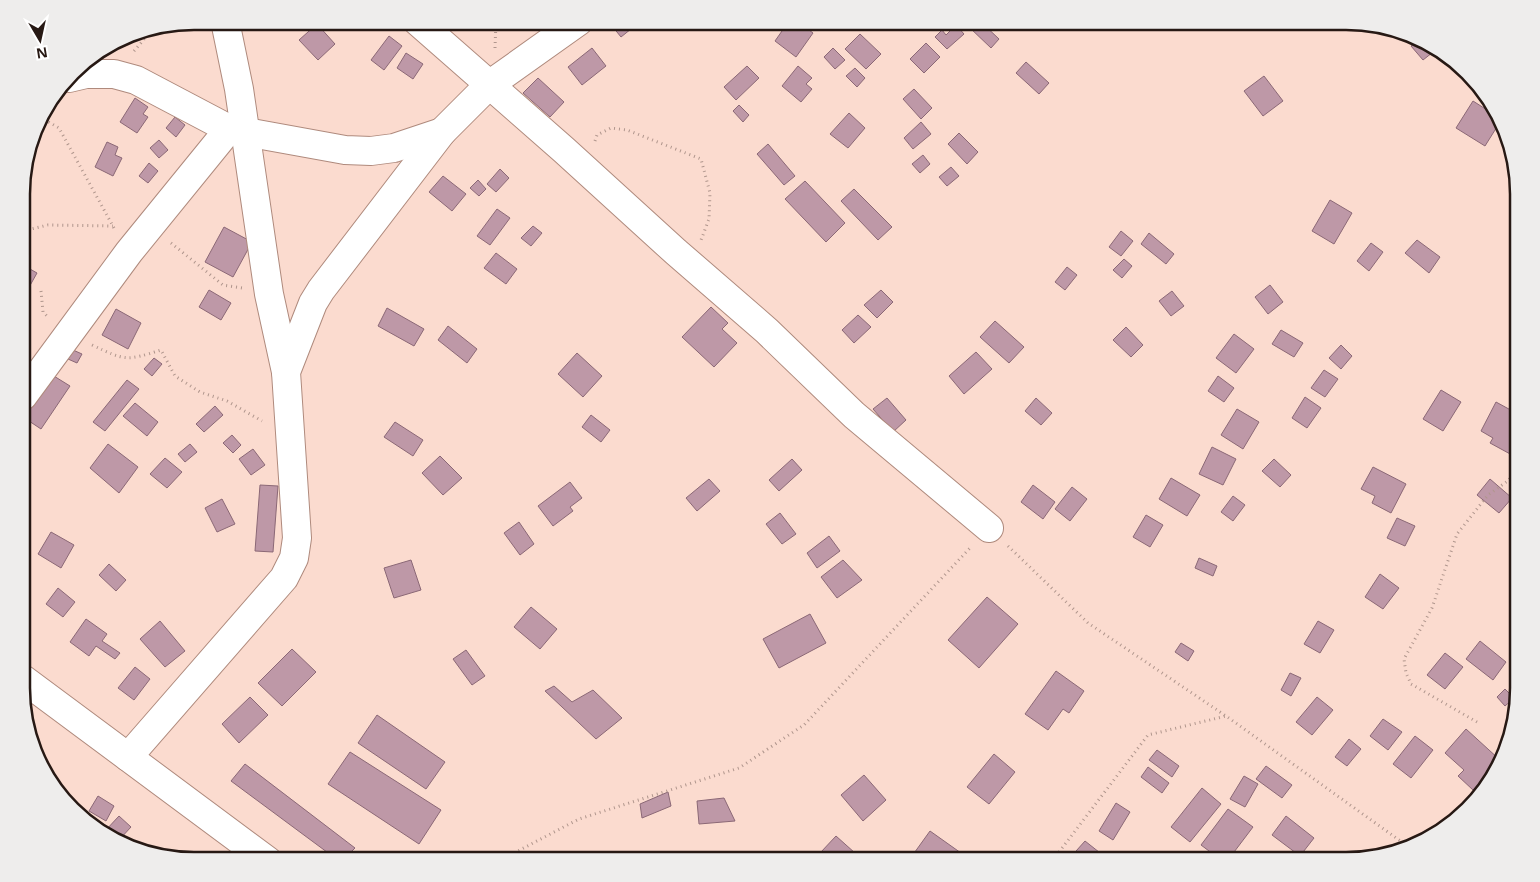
<svg xmlns="http://www.w3.org/2000/svg" width="1540" height="882" viewBox="0 0 1540 882" font-family="'Open Sans',sans-serif">
	<style>
		.building { fill: #be98a7; stroke: #8b6876 }
		.lines { fill: none; stroke-linecap: round; stroke-linejoin: round }
		.street-casing { stroke: #af8a7d; stroke-width: 30 }
		.path { stroke: #b0968d; stroke-width: 3; stroke-dasharray: 1 4; stroke-linecap: butt }
		.street { stroke: #fff; stroke-width: 28 }
		.rim { fill: none; stroke: #271914; stroke-width: 2.5 }
	</style>
	<rect width="100%" height="100%" fill="#fbdbcf"/>
	<g class="building">
		<polygon points="608,21 633,21 636,25 621,37"/>
		<polygon points="789,21 797,21 813,33 796,57 775,41"/>
		<polygon points="974,21 980,21 999,39 991,48 969,27"/>
		<polygon points="317,24 335,44 318,60 299,40"/>
		<polygon points="956,25 964,34 947,49 935,37 942,30 946,35"/>
		<polygon points="860,34 881,54 866,69 845,49"/>
		<polygon points="389,36 402,46 384,70 371,60"/>
		<polygon points="1418,41 1432,45 1437,49 1423,60 1411,46"/>
		<polygon points="926,43 940,57 924,73 910,59"/>
		<polygon points="592,48 606,66 582,85 568,67"/>
		<polygon points="833,48 845,60 835,69 824,57"/>
		<polygon points="406,53 423,64 413,79 397,68"/>
		<polygon points="1026,62 1049,83 1039,94 1016,73"/>
		<polygon points="747,66 759,78 736,100 724,87"/>
		<polygon points="798,66 812,78 806,84 812,89 801,102 782,86"/>
		<polygon points="855,68 865,78 857,87 846,76"/>
		<polygon points="1264,76 1283,101 1263,116 1244,91"/>
		<polygon points="538,78 564,102 550,117 523,93"/>
		<polygon points="914,89 932,108 921,119 903,99"/>
		<polygon points="135,98 148,107 143,114 148,117 137,133 120,122"/>
		<polygon points="1473,101 1498,117 1500,122 1485,146 1456,128"/>
		<polygon points="739,105 749,115 743,122 733,111"/>
		<polygon points="849,113 865,128 848,148 830,134"/>
		<polygon points="175,117 185,125 176,137 166,128"/>
		<polygon points="921,122 931,134 913,149 904,138"/>
		<polygon points="959,133 978,152 967,164 948,144"/>
		<polygon points="159,140 168,150 159,158 150,148"/>
		<polygon points="107,142 118,147 115,155 122,158 113,176 95,167"/>
		<polygon points="768,144 795,176 784,185 757,154"/>
		<polygon points="923,155 930,164 920,173 912,164"/>
		<polygon points="149,163 158,171 148,183 139,176"/>
		<polygon points="951,167 959,176 947,186 939,177"/>
		<polygon points="500,169 509,178 496,192 487,184"/>
		<polygon points="443,176 466,194 452,211 429,192"/>
		<polygon points="478,180 486,189 479,196 470,188"/>
		<polygon points="805,181 845,223 826,242 785,199"/>
		<polygon points="854,189 892,227 878,240 841,201"/>
		<polygon points="1330,200 1352,213 1334,244 1312,231"/>
		<polygon points="497,209 510,218 490,245 477,236"/>
		<polygon points="533,226 542,233 531,246 521,238"/>
		<polygon points="224,227 252,242 233,277 205,262"/>
		<polygon points="1121,231 1133,241 1121,256 1109,247"/>
		<polygon points="1149,233 1174,254 1166,264 1141,244"/>
		<polygon points="1417,240 1440,257 1429,273 1405,253"/>
		<polygon points="1371,243 1383,252 1369,271 1357,261"/>
		<polygon points="496,253 517,269 506,284 484,268"/>
		<polygon points="1124,259 1132,266 1122,278 1113,270"/>
		<polygon points="23,265 37,273 23,298"/>
		<polygon points="1067,267 1077,275 1065,290 1055,282"/>
		<polygon points="1270,285 1283,302 1268,314 1255,297"/>
		<polygon points="209,290 231,303 221,320 199,307"/>
		<polygon points="881,290 893,302 877,318 864,305"/>
		<polygon points="1172,291 1184,306 1171,316 1159,301"/>
		<polygon points="711,307 728,323 722,329 737,343 714,367 682,337"/>
		<polygon points="387,308 424,329 414,346 378,326"/>
		<polygon points="116,309 141,323 128,349 102,335"/>
		<polygon points="858,315 871,327 854,343 842,330"/>
		<polygon points="995,321 1024,347 1009,363 980,337"/>
		<polygon points="448,326 477,349 467,363 438,340"/>
		<polygon points="1126,327 1143,345 1131,357 1113,340"/>
		<polygon points="1281,330 1303,343 1294,357 1272,344"/>
		<polygon points="1234,334 1254,349 1236,373 1216,358"/>
		<polygon points="1341,345 1352,356 1341,369 1329,358"/>
		<polygon points="73,350 82,354 77,363 68,359"/>
		<polygon points="976,352 992,369 964,394 949,376"/>
		<polygon points="577,353 602,376 583,397 558,374"/>
		<polygon points="154,358 162,364 152,376 144,369"/>
		<polygon points="1324,370 1338,379 1325,397 1311,388"/>
		<polygon points="49,373 70,386 41,429 23,417 23,412"/>
		<polygon points="1218,376 1234,388 1224,402 1208,391"/>
		<polygon points="127,380 139,389 105,431 93,422"/>
		<polygon points="1441,390 1461,402 1443,431 1423,419"/>
		<polygon points="1305,397 1321,408 1307,428 1292,418"/>
		<polygon points="887,398 906,420 893,432 873,409"/>
		<polygon points="1036,398 1052,413 1041,425 1025,411"/>
		<polygon points="1496,402 1518,414 1518,443 1512,455 1490,443 1493,438 1481,431"/>
		<polygon points="135,403 158,422 147,436 123,416"/>
		<polygon points="215,406 223,415 204,432 196,424"/>
		<polygon points="1237,409 1259,422 1243,449 1221,435"/>
		<polygon points="591,415 610,430 601,442 582,427"/>
		<polygon points="395,422 423,440 413,456 384,437"/>
		<polygon points="232,435 241,445 233,453 223,443"/>
		<polygon points="108,444 138,467 119,493 90,468"/>
		<polygon points="190,444 197,452 185,462 178,454"/>
		<polygon points="1212,447 1236,459 1223,485 1199,474"/>
		<polygon points="253,449 265,465 251,475 239,459"/>
		<polygon points="440,456 462,478 443,495 422,473"/>
		<polygon points="165,458 182,472 167,488 150,474"/>
		<polygon points="792,459 802,470 779,491 769,480"/>
		<polygon points="1274,459 1291,475 1280,487 1262,471"/>
		<polygon points="1373,467 1406,484 1391,513 1372,503 1375,496 1361,489"/>
		<polygon points="1171,478 1200,495 1187,516 1159,499"/>
		<polygon points="709,479 720,491 697,511 686,498"/>
		<polygon points="1490,479 1512,498 1499,513 1477,495"/>
		<polygon points="570,482 582,498 570,507 573,511 553,526 538,506"/>
		<polygon points="260,485 278,486 273,552 255,551"/>
		<polygon points="1033,485 1055,502 1043,519 1021,502"/>
		<polygon points="1072,487 1087,499 1070,521 1055,509"/>
		<polygon points="1233,496 1245,505 1233,521 1221,512"/>
		<polygon points="222,499 235,524 217,532 205,508"/>
		<polygon points="780,513 796,534 782,544 766,524"/>
		<polygon points="1146,515 1163,525 1150,547 1133,537"/>
		<polygon points="1397,518 1415,526 1405,546 1387,538"/>
		<polygon points="519,522 534,544 520,555 504,533"/>
		<polygon points="51,532 74,545 61,568 38,554"/>
		<polygon points="829,536 840,551 817,568 807,553"/>
		<polygon points="1199,558 1217,566 1213,576 1195,568"/>
		<polygon points="411,560 421,590 394,598 384,568"/>
		<polygon points="843,560 862,580 837,598 821,577"/>
		<polygon points="109,564 126,580 116,591 99,575"/>
		<polygon points="1380,574 1399,588 1383,609 1365,597"/>
		<polygon points="58,588 75,602 63,617 46,604"/>
		<polygon points="987,597 1018,624 979,668 948,640"/>
		<polygon points="531,607 557,629 540,649 514,627"/>
		<polygon points="810,614 826,643 779,668 763,639"/>
		<polygon points="86,619 107,634 102,641 120,653 115,659 96,646 89,656 70,642"/>
		<polygon points="160,621 185,651 165,667 140,639"/>
		<polygon points="1318,621 1334,630 1320,653 1304,644"/>
		<polygon points="1480,641 1506,662 1493,680 1466,659"/>
		<polygon points="1181,643 1194,651 1188,661 1175,652"/>
		<polygon points="292,649 316,672 282,706 258,683"/>
		<polygon points="466,650 485,676 472,685 453,659"/>
		<polygon points="1445,653 1463,667 1445,689 1427,675"/>
		<polygon points="135,667 150,679 134,700 118,688"/>
		<polygon points="1056,671 1084,691 1069,713 1063,709 1048,730 1025,714"/>
		<polygon points="1290,673 1301,678 1291,696 1281,690"/>
		<polygon points="554,686 572,702 593,690 622,718 596,739 545,691"/>
		<polygon points="1505,689 1514,698 1505,706 1497,697"/>
		<polygon points="250,697 268,715 239,743 222,724"/>
		<polygon points="1317,697 1333,710 1312,735 1296,722"/>
		<polygon points="377,715 445,762 426,789 358,743"/>
		<polygon points="1383,719 1402,732 1388,750 1370,736"/>
		<polygon points="1466,729 1500,760 1473,790 1458,776 1464,770 1445,753"/>
		<polygon points="1415,736 1433,750 1411,778 1393,764"/>
		<polygon points="1349,739 1361,749 1347,766 1335,757"/>
		<polygon points="1157,750 1179,766 1172,777 1149,760"/>
		<polygon points="350,752 441,810 419,844 328,784"/>
		<polygon points="994,754 1015,772 989,804 967,787"/>
		<polygon points="245,764 355,848 342,861 339,861 231,781"/>
		<polygon points="1266,766 1292,785 1282,798 1256,779"/>
		<polygon points="1148,767 1169,783 1162,793 1141,777"/>
		<polygon points="864,775 886,800 863,821 841,795"/>
		<polygon points="1244,776 1258,784 1245,807 1230,799"/>
		<polygon points="1202,788 1221,804 1190,842 1171,827"/>
		<polygon points="668,792 671,806 642,818 640,804"/>
		<polygon points="98,796 114,806 106,821 89,811"/>
		<polygon points="724,798 735,821 699,824 697,801"/>
		<polygon points="1116,803 1130,812 1113,840 1099,831"/>
		<polygon points="1228,809 1253,827 1228,860 1221,860 1201,845"/>
		<polygon points="119,816 131,827 119,840 114,839 105,831"/>
		<polygon points="1286,816 1314,838 1300,856 1272,835"/>
		<polygon points="930,831 961,853 956,861 917,861 912,856"/>
		<polygon points="836,836 855,853 849,861 831,861 821,852"/>
		<polygon points="1085,841 1109,860 1068,860"/>
	</g>
	<g class="lines">
		<defs>
			<g id="street">
				<polyline points="225,21 239,89 269,294 286,372"/>
				<polyline points="417,21 564,150 676,252 767,331 854,415 989,528"/>
				<polyline points="69,78 86,74 114,74 136,80 229,129 345,150 371,151 394,148 442,132"/>
				<polyline points="23,396 129,252 229,129"/>
				<polyline points="23,679 268,861"/>
				<polyline points="128,757 284,578 294,558 297,538 286,372 313,303 321,290 442,132 489,85 579,21"/>
			</g>
		</defs>
		<use href="#street" class="street-casing"/>
		<g class="path">
			<polyline points="467,28 496,29"/>
			<polyline points="495,48 496,21"/>
			<polyline points="134,51 152,30"/>
			<polyline points="40,117 59,128 114,228"/>
			<polyline points="595,141 597,135 611,128 627,130 701,159 710,193 709,219 701,240"/>
			<polyline points="23,231 48,225 113,226"/>
			<polyline points="171,243 223,285 242,288"/>
			<polyline points="41,291 43,312 48,317"/>
			<path d="M92,345C126,361 126,361 161,350L175,376L200,392L227,401L262,421"/>
			<polyline points="1008,546 1088,623 1226,716 1406,845"/>
			<polyline points="1477,722 1411,684 1406,673 1404,659 1432,608 1457,534 1488,495 1509,480 1518,459"/>
			<polyline points="1053,860 1148,735 1226,716"/>
			<polyline points="508,861 514,853 579,819 739,768 804,725 970,548"/>
		</g>
		<use href="#street" class="street"/>
	</g>
	<path d="M0 0H1540V882H0ZM194 30H1346A164 164 0 0 1 1510 194V688A164 164 0 0 1 1346 852H194A164 164 0 0 1 30 688V194A164 164 0 0 1 194 30Z" fill="#eeedec" fill-rule="evenodd"/>
	<path class="rim" d="M194 30H1346A164 164 0 0 1 1510 194V688A164 164 0 0 1 1346 852H194A164 164 0 0 1 30 688V194A164 164 0 0 1 194 30Z"/>
	<g transform="translate(40 40) rotate(171)" stroke="#ffffff" stroke-width="4" paint-order="stroke">
	<path d="M0-4L9 19L0 12L-9 19Z" fill="#271914"/>
	<text y="-8" font-size="14" font-weight="bold" text-anchor="middle" fill="#271914">N</text>
	</g>
</svg>
